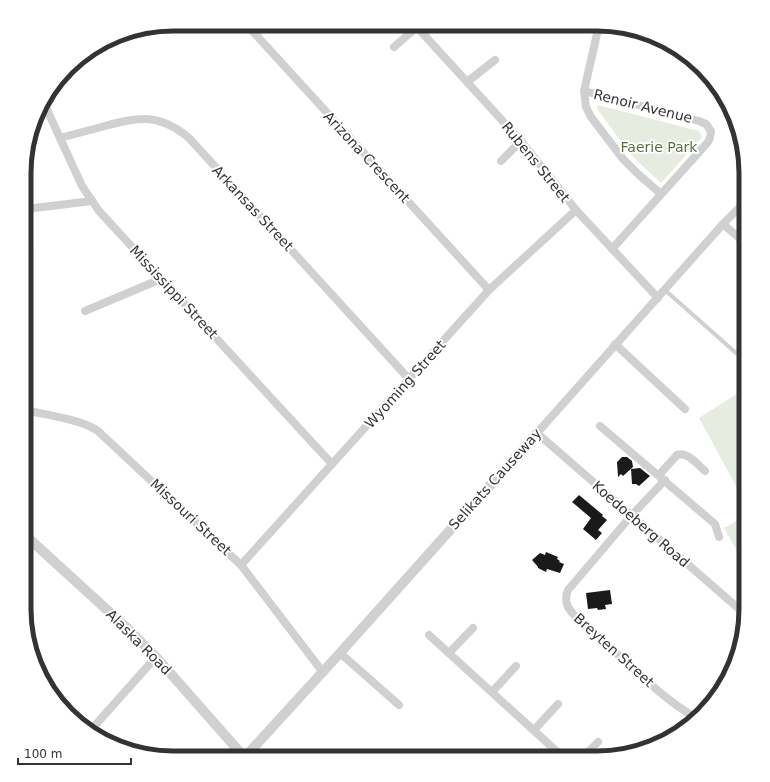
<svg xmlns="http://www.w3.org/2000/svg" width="770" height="782" viewBox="0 0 770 782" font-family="'DejaVu Sans',sans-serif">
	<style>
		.green { fill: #e6ecdf }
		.building { fill: #1a1a1a }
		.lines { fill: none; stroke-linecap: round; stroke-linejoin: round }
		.service { stroke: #d0d0d0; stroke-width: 4 }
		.minor { stroke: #d0d0d0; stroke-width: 8 }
		.tertiary { stroke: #d0d0d0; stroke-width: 10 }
		.labels { text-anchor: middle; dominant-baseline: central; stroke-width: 4; stroke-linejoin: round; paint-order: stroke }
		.street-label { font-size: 14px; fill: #333; stroke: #fff }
		.park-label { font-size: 14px; fill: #56703f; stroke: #fff }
		.rim { fill: none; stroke: #333; stroke-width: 5 }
	</style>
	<rect width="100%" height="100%" fill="#fff"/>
	<g class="green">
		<polygon points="598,105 699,131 702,137 661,183 631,155 597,109"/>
		<polygon points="746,388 746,504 699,418"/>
		<polygon points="746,516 746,567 724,528"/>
	</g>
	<g class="building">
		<polygon points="622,457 627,457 632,461 633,467 623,476 621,474 618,477 617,462"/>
		<polygon points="640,468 650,476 639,486 636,484 632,484 631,469"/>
		<polygon points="579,495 603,515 602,516 607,520 598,530 602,533 596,540 583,529 591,518 572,502"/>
		<polygon points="546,552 558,557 557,559 560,561 559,562 564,564 560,573 547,569 546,572 538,568 538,567 532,560 540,553 545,555"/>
		<polygon points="610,590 612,604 605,605 606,609 598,610 597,608 588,609 586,593"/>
	</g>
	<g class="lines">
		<polyline class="service" points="665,290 736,353"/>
		<g class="minor">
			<polyline points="246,24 489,290"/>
			<polyline points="415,25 521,141 576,210 658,298"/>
			<polyline points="599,25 584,91 586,107 591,117 623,159 638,174 661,194"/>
			<polyline points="394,47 417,27"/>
			<polyline points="467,82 495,60"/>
			<polyline points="584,91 699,121 706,124 711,131 710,138 708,142 612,249"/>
			<polyline points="43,101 82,186 99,211 332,464"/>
			<path d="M60,138C75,134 90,130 105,126C140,117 159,113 189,138L409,379"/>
			<polyline points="501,161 521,141"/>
			<polyline points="746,201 723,224 537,433 746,615"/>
			<polyline points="26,209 92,201"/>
			<polyline points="723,224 746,244"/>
			<polyline points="85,311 161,279"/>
			<polyline points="615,344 685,409"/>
			<path d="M25,410C46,415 81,419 98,431L241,565L322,671"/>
			<polyline points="600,426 715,524 719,537"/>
			<path d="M659,475L677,455C687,451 698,465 705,471"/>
			<path d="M665,480L631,516L568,590C566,595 565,601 568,607C574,618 594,633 603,641C632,667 663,699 696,718"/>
			<polyline points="241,565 489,290 576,210"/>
			<polyline points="429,635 564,758"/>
			<polyline points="340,653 399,705"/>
			<polyline points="449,653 473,628"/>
			<polyline points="492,692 516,666"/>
			<polyline points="534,730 558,704"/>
			<polyline points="90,731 156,657"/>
			<polyline points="582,758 598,742"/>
		</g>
		<g class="tertiary">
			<polyline points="25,535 128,629 156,657 245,758"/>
			<polyline points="244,758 340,653 537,433"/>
		</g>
	</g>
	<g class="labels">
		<g class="street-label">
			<text transform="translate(643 106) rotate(14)">Renoir Avenue</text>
			<text transform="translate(367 157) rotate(47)">Arizona Crescent</text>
			<text transform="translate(536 162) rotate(51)">Rubens Street</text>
			<text transform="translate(253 208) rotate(47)">Arkansas Street</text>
			<text transform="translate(174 292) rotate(47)">Mississippi Street</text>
			<text transform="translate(405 384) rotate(-48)">Wyoming Street</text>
			<text transform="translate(495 479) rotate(-48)">Selikats Causeway</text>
			<text transform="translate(191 517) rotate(43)">Missouri Street</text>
			<text transform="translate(641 524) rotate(41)">Koedoeberg Road</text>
			<text transform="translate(139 642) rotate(45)">Alaska Road</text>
			<text transform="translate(614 650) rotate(42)">Breyten Street</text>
		</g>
		<g class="park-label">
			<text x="659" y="147">Faerie Park</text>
		</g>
	</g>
	<path d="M0 0H770V782H0ZM173 31H597A142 142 0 0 1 739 173V609A142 142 0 0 1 597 751H173A142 142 0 0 1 31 609V173A142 142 0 0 1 173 31Z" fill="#fff" fill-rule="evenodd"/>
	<path class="rim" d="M173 31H597A142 142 0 0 1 739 173V609A142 142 0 0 1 597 751H173A142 142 0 0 1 31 609V173A142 142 0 0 1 173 31Z"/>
	<path d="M18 758v6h113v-6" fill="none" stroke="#333333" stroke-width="2"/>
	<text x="24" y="758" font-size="12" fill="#333333" stroke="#ffffff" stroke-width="3" paint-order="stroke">100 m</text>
</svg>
